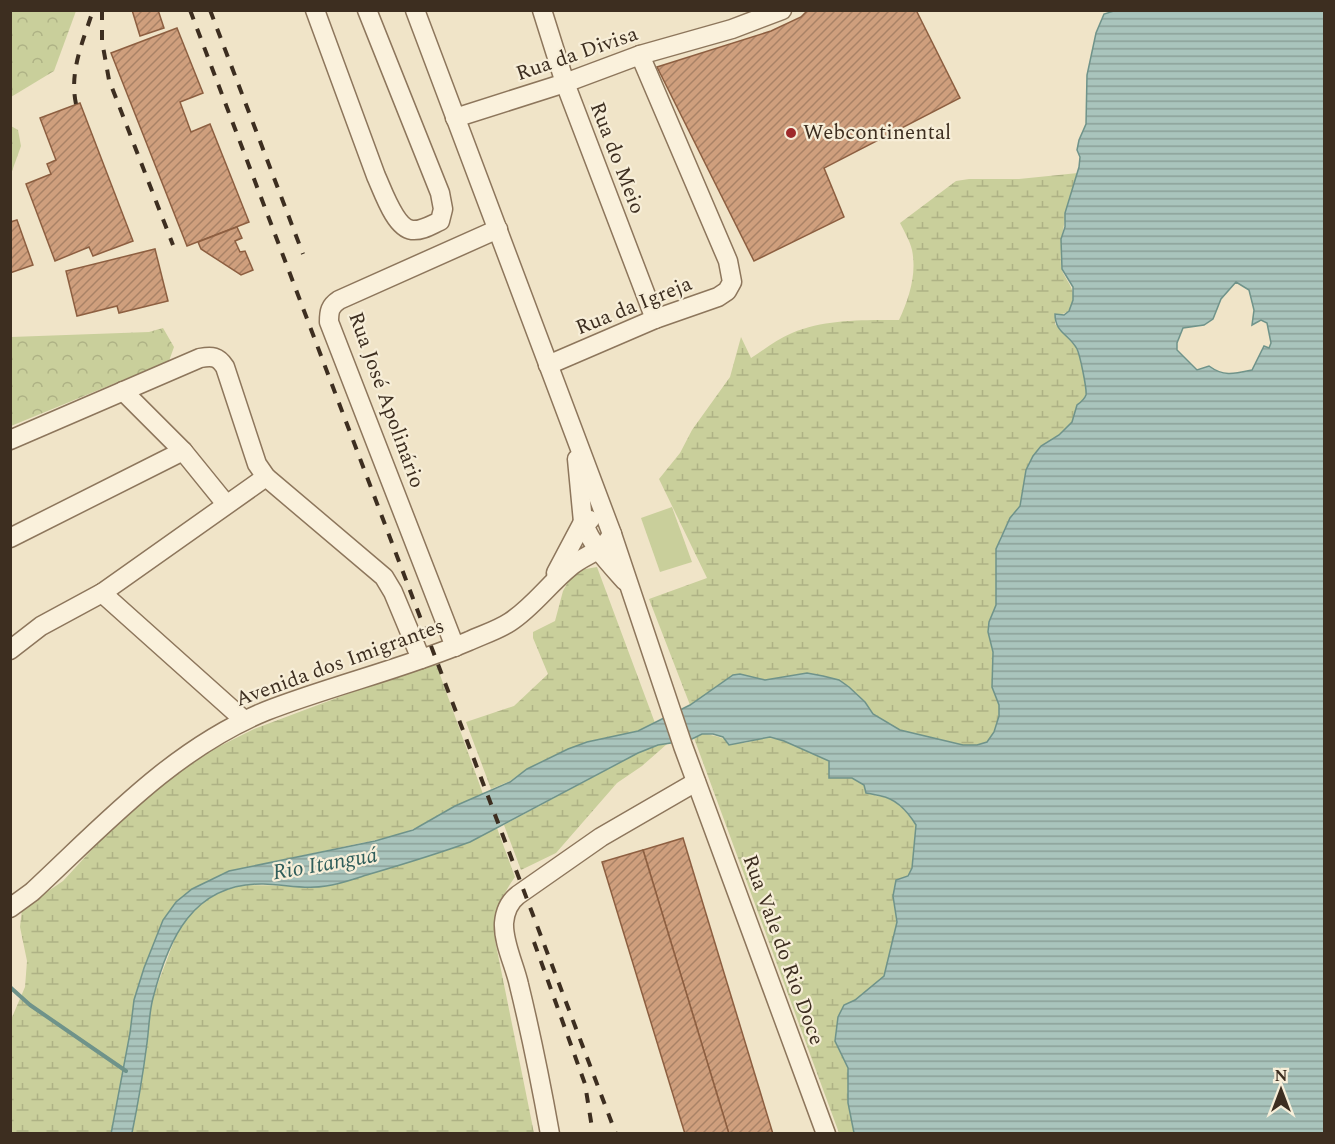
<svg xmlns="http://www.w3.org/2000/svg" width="1335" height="1144" viewBox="0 0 1335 1144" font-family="Spectral,serif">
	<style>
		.forest { fill: url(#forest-crowns) }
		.wetland { fill: url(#wetland-marsh) }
		.pitch { fill: #c9cf9b }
		.water { fill: url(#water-rules); stroke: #6f938a; stroke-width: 1.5; fill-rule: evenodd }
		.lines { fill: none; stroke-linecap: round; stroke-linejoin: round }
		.stream { stroke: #6f938a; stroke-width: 4 }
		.building { fill: url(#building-hatch); stroke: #8d5f41; stroke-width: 1.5 }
		.minor-casing { stroke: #8d765c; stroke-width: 21 }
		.minor { stroke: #faf1dc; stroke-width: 18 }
		.rail { stroke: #3d2e20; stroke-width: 4; stroke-dasharray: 10 10; stroke-linecap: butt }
		.poi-dot { fill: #9e2a2b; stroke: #f7eed8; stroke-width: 2 }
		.labels { text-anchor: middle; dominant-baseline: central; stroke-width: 4.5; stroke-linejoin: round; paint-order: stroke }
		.street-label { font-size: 21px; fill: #3d2e20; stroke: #f7eed8 }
		.poi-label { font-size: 21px; fill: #3d2e20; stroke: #f7eed8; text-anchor: start }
		.water-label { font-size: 22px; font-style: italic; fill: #2f5d5a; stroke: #f7eed8 }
	</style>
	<defs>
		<pattern id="forest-crowns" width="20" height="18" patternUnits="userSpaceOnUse" patternTransform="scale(1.5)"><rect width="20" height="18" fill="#c9cf9b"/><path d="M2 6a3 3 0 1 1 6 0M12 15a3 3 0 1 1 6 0" fill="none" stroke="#aeb285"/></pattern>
		<pattern id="wetland-marsh" width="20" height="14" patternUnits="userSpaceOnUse" patternTransform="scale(1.5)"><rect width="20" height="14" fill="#c9cf9b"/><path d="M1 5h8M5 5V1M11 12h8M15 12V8" fill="none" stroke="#aeb285"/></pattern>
		<pattern id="water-rules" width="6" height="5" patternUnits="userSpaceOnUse" patternTransform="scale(1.5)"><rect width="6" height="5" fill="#a9c4bc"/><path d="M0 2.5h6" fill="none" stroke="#8ba098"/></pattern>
		<pattern id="building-hatch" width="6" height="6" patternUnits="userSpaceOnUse" patternTransform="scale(1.5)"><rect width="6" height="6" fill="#cf9f7d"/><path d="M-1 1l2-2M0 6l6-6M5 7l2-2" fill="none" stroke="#a98266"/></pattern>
	</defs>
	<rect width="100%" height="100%" fill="#f0e4c8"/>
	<g class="forest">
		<polygon points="11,10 76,11 54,71 11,97"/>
		<polygon points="11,126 18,130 21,146 11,174"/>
		<polygon points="163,328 174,347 169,361 11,426 11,337 149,332"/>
	</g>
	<g class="wetland">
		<path d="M1078,173C1069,203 1059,233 1061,265C1062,278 1075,285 1073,300C1071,312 1066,314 1055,315V324L1076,347L1081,361L1087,392L1072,422L1059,435L1041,446L1033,456L1026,470L1020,506L1010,518L1000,538L996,561V605L989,622L988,632L993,652L992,687L999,705V716L994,732L987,742L977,745H963L900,730L873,714L865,702L849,687L839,681L823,676L807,673L765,680L740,674L733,675L690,705L649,599L707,578L659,479L680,453L692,430L730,377L741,337L751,358C764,350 777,339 792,333C825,319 863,320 899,320C909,299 917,274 912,250C910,241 904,231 900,223L956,181L969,179H1019Z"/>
		<polygon points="597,567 655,723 638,731 587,742 568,749 527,769 510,781 491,789 466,722 514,706 548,674 533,638 533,632 555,621 563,591 574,571"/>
		<path d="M435,661L483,794C453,807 426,826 394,836L229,871L192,889L144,968L134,1000L130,1033L111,1133H11L10,1022L25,987L27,961L20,927L22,909L63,881L109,831L137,805L170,779L210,751L254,729Z"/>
		<path d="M702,734C716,734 726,741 739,743C747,744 758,738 767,738C785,737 813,753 829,761L830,766L865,785L876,796C894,796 906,811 916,825L912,868L908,876L896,880L893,896L897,922L884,977L855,1000L844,1005L835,1041L848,1068V1103L854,1133H839L694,738Z"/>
		<polygon points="667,744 642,766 617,783 556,853 521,870 504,825 638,753 658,745"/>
		<path d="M497,828L515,877C501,896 494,916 495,940L534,1133L132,1134L137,1108L152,999L177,933L188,915L204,902L220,892L242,885L329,886L441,852L470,842Z"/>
	</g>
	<polygon class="pitch" points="672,507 692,562 660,572 641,518"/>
	<path class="water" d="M1117,10L1324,11V1133H854L848,1103V1068L835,1041L838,1017L844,1005L855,1000L884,976L897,922L893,896L896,880L908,876L912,868L916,825C908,812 897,799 881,796C876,795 872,794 866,793L864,785L852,778H829V761L784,741L770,737L729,745L723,737L713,734H702L690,740L658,745L638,753L470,842C437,854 404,864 370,874C356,878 341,884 326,886C304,890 284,884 263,884C193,883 168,939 153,998C149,1013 149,1029 147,1043C143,1074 138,1104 132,1133L111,1134L130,1033L134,1000L144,968L163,920L176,902L192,889L229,871L375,841L413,830L455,806L510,782L527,769L568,749L587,742L638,731L690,705L733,675L740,674L765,680L807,673L823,676L839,680L849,687L865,702L873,714L900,730L963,745H977L987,742L994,732L999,716V705L992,687L993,652L988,632L989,622L996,605V549L1010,518L1020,506L1026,470L1033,456L1041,446L1059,435L1072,422L1077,405C1081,402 1084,400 1086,395C1087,389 1080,355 1077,349C1069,334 1055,333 1055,314L1064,315L1069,311L1073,300V287L1062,269L1061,239L1065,227V213L1079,167L1080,157L1077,150L1079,140L1086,124L1087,75L1096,33L1104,14ZM1236,282L1249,290L1254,310L1252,325L1261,320L1267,323L1271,343L1269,348L1264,346L1252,370C1234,374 1224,377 1209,366L1197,370L1177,350V343L1183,328L1204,325L1213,319L1221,299Z"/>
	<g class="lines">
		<polyline class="stream" points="10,987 30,1005 126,1071"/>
	</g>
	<g class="building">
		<polygon points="132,10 158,10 164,28 140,36"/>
		<polygon points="808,10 916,10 960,98 824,168 844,217 754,261 657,67 771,31 801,17"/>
		<polygon points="177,28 203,93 180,102 191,132 210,124 249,222 187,246 111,53"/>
		<polygon points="80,103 133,241 93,256 89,247 55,261 26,184 51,174 47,164 56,160 40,118"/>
		<polygon points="17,220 33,265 10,273 10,222"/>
		<polygon points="237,227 242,238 235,241 240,252 245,251 253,270 241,275 201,249 198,242"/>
		<polygon points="155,249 168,301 119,313 117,306 77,316 66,271"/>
		<polygon points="683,838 773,1134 729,1134 643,850"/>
		<polygon points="643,850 729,1134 685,1134 602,862"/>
	</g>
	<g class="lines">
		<defs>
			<g id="minor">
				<path d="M315,10L376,176C383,191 395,228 412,230C422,231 431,225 440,221L443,209L440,193L367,10"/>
				<polyline points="415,10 612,534 683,746 826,1134"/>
				<polyline points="542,10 565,83 655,319"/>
				<polyline points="455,118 565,83 640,55 732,29 782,10"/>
				<polyline points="548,365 655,319 718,297 727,291 732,282 728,261 640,55"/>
				<polyline points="123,391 183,451 226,504"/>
				<path d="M10,440L200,358C212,356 218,356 225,367L257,464L266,477L384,577L393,592L421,659"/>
				<path d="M577,459L583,522C592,546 609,563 625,581"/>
				<polyline points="10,538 183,451"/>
				<polyline points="556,573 583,522 590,520"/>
				<polyline points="102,593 244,720"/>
				<path d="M455,647L329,322C329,311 330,306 339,300L498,229"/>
				<polyline points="10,650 41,626 102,593 266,477"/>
				<path d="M10,908L32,892C104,825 173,749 266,711C333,685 403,669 469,641C482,635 498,630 510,622C533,607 549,584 570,567C585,554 604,552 612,534"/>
				<path d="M550,1134C541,1084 531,1034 519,985C515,966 503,943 504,923C505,911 509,902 518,895L601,837L696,782"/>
			</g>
		</defs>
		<use href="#minor" class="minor-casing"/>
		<use href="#minor" class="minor"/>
		<g class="rail">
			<polyline points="102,10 102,41 109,80 173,245"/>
			<polyline points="190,10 616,1134"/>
			<polyline points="210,10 303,254"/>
			<path d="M76,104C69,71 83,42 93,10"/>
			<polyline points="534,942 585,1084 593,1134"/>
		</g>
	</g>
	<circle class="poi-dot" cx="791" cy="133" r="6"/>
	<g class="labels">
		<g class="street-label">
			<text transform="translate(577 54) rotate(-19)">Rua da Divisa</text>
			<text transform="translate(617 158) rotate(69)">Rua do Meio</text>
			<text transform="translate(634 306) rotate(-22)">Rua da Igreja</text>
			<text transform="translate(386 400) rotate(70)">Rua José Apolinário</text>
			<text transform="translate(340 663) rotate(-20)">Avenida dos Imigrantes</text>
			<text transform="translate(783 950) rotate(70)">Rua Vale do Rio Doce</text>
		</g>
		<g class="poi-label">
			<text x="803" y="133">Webcontinental</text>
		</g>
		<g class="water-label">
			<text transform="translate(325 864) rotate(-10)">Rio Itanguá</text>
		</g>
	</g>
	<rect width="1335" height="1144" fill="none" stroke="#3d2e20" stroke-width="24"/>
	<g transform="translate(1281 1090)" stroke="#f7eed8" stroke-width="4.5" paint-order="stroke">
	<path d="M0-4.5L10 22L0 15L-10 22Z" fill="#3d2e20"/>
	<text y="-9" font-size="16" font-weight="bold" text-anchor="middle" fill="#3d2e20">N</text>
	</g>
</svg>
